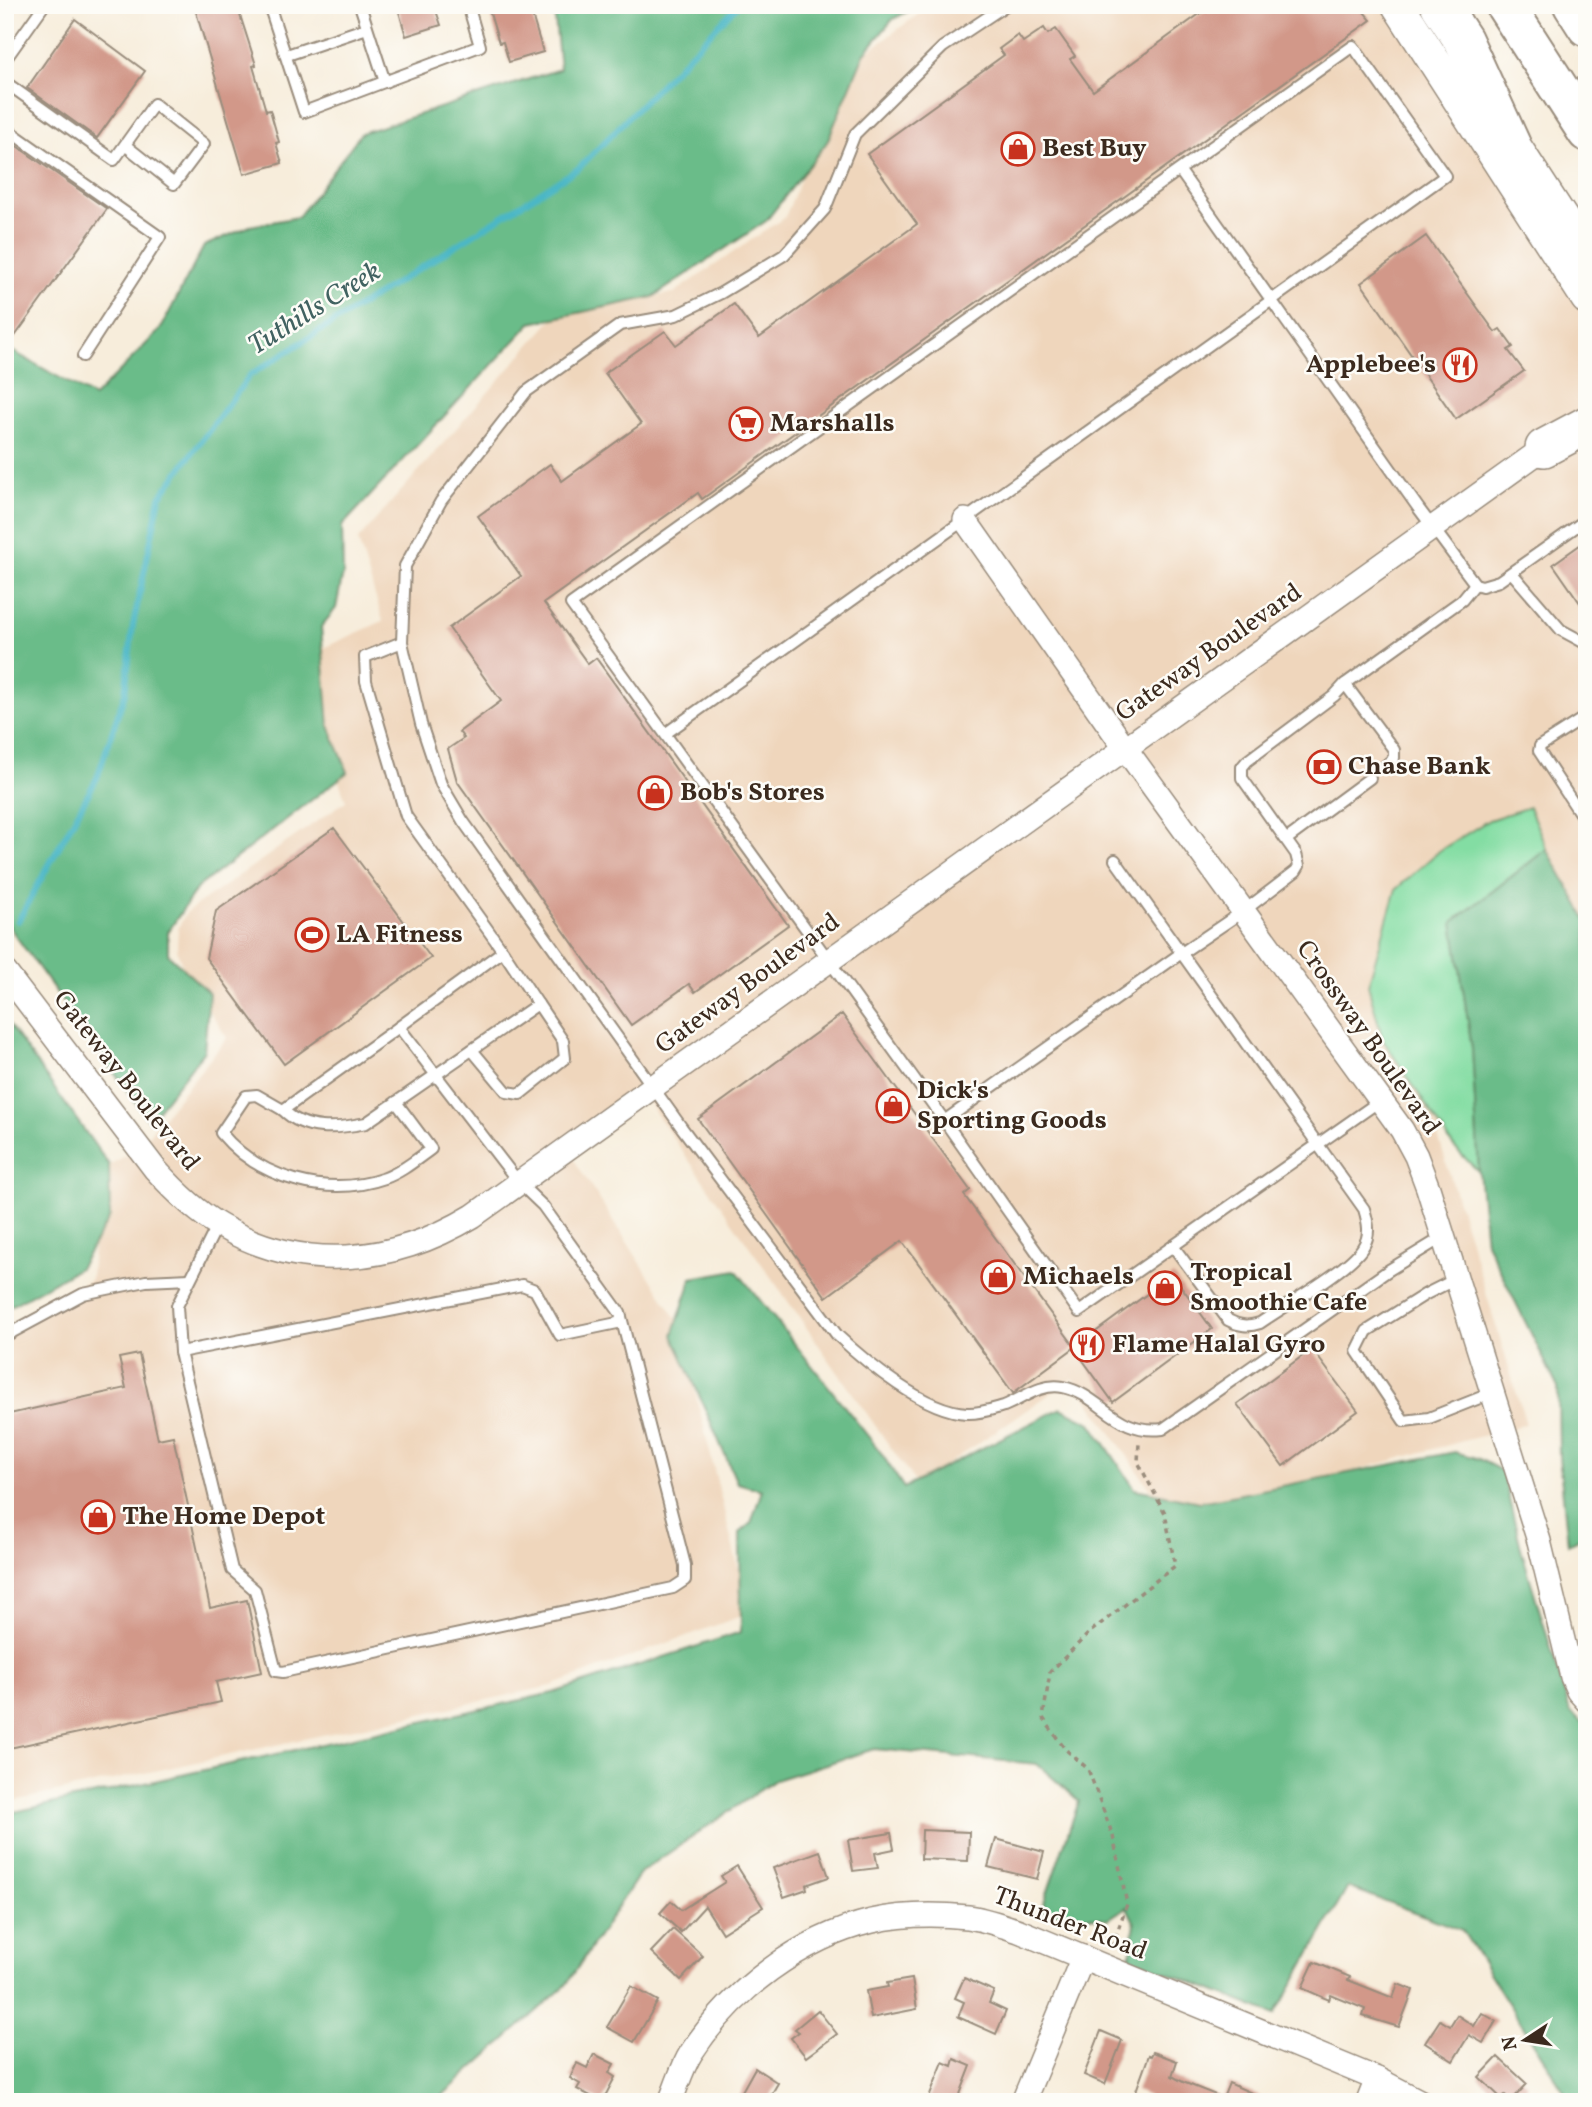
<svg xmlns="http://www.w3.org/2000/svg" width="1592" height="2107" viewBox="0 0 1592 2107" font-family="Vollkorn,serif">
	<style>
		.built { fill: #efd6bc }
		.green { fill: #83dda3; stroke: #5f8460; stroke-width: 2 }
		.forest { fill: #6abc89; stroke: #527354; stroke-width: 2 }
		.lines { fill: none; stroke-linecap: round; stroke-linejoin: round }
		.stream { stroke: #4bb7c6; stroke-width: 6 }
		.building { fill: #d29889 }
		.service-casing { stroke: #998c7c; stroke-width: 14 }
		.minor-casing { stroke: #998c7c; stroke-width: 26 }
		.secondary-casing { stroke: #998c7c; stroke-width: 35 }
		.trunk-casing { stroke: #998c7c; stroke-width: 40 }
		.motorway-casing { stroke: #998c7c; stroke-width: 42 }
		.path { stroke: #998c7c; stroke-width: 3.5; stroke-dasharray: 5 5; stroke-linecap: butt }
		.service { stroke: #fff; stroke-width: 10 }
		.minor { stroke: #fff; stroke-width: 23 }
		.secondary { stroke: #fff; stroke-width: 32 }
		.trunk { stroke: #fff; stroke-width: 37 }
		.motorway { stroke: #fff; stroke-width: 38 }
		.labels { text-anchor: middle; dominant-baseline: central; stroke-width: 5; stroke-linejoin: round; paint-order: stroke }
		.poi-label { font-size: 26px; font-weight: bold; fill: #3b2a1e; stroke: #fdfcf7; text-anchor: start }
		.street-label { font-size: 26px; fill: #3b2a1e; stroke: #fdfcf7 }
		.water-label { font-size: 28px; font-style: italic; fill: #416261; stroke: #fdfcf7 }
	</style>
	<rect width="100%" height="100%" fill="#fdfcf7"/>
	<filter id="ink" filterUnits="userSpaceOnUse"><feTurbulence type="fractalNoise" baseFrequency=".0143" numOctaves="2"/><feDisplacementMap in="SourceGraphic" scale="14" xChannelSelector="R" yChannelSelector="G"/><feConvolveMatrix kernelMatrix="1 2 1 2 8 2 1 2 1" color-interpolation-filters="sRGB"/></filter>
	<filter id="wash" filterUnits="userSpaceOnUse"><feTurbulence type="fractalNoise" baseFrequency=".00686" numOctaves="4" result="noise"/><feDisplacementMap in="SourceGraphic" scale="28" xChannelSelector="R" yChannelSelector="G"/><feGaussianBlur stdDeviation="1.57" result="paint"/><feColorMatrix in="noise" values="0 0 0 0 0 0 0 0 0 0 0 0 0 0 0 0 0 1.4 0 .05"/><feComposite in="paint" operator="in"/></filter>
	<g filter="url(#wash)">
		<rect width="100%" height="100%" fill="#f7eddb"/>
		<polygon class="built" points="931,5 1391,5 1587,298 1587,1041 1438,1136 1526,1424 1172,1520 1073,1378 917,1485 643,1095 567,1149 678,1321 749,1613 551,1686 5,1803 5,1337 91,1279 98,1172 138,1148 227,1038 185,973 177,950 178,928 187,912 346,801 297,660 383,621 358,540 558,313 674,293 785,217 848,66"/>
		<polygon class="green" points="1529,807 1547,849 1453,922 1472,1048 1479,1172 1453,1146 1383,1040 1368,985 1396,889 1439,851 1489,820"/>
		<g class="forest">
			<polygon points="551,5 920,5 893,19 864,54 827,142 766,221 653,297 531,323 342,526 343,573 336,608 321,627 329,726 348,772 197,888 168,932 168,954 209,993 204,1051 149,1121 5,921 5,347 94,397 160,330 204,246 250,226 298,217 361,133 560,69 555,19"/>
			<polygon points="1547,849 1587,920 1587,1534 1568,1544 1559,1457 1558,1388 1486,1242 1479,1172 1472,1048 1453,922"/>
			<polygon points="5,1019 109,1165 110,1217 79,1268 5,1309"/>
			<polygon points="736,1270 879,1450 904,1488 1061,1408 1091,1423 1135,1489 1200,1502 1455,1452 1479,1459 1502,1471 1522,1552 1570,1712 1587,1725 1587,2102 1571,2102 1462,1930 1348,1887 1275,2015 1130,1958 1135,1924 1127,1907 1108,1919 1041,1911 1079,1801 1037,1764 874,1749 775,1780 641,1872 566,1985 435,2102 5,2102 5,1814 553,1693 741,1632 740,1533 751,1523 762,1490 737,1483 673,1335 692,1278"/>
		</g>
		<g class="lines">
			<polyline class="stream" points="18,921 97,778 125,693 133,625 160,497 250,375 579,168 738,5"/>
		</g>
		<g id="blocks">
			<g class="building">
				<polygon points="194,5 234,5 236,13 239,12 256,65 253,66 266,111 270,110 279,142 276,143 282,163 244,174"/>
				<polygon points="397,5 434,5 441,25 406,36"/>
				<polygon points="491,5 529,5 543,52 509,62 503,42 499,43 489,10 492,10"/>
				<polygon points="1212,5 1358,5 1371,20 702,499 698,493 544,603 588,664 596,658 788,925 695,992 689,984 631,1025 457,781 448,749 464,738 459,732 501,701 449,628 521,576 478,516 550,464 562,481 641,424 605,373 665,331 676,345 734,304 759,338 917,224 867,154 1004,55 999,49 1018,35 1023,42 1044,28 1048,34 1056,29 1075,56 1070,59 1093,91"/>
				<polygon points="75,19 145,71 97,138 27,88"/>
				<polygon points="5,138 107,209 5,350"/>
				<polygon points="1426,236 1495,332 1500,329 1513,347 1508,350 1524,371 1456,419 1361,283"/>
				<polygon points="1587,540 1587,613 1553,564"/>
				<polygon points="334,828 431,958 284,1064 206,958 216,911"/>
				<polygon points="842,1014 970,1190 964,1195 1075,1347 1173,1275 1212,1329 1113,1402 1074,1348 1013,1393 902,1241 826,1297 698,1119"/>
				<polygon points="1312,1349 1358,1411 1283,1466 1237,1404"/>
				<polygon points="139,1354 158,1439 173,1436 210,1608 247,1600 262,1672 216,1682 221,1702 5,1749 5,1415 126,1388 119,1358"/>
				<polygon points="922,1830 969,1832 968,1861 921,1859"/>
				<polygon points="891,1833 894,1849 875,1853 878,1868 853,1871 848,1840"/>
				<polygon points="996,1839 1044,1852 1037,1879 988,1867"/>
				<polygon points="820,1851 829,1877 806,1885 807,1889 784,1897 773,1868"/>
				<polygon points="737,1866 763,1907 722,1933 705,1906 681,1932 660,1913 671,1901 681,1910 725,1882 721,1876"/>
				<polygon points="673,1929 703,1956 681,1980 651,1952"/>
				<polygon points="1314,1962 1350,1977 1348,1980 1393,1998 1398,1984 1413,1990 1399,2027 1363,2016 1365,2009 1331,1995 1329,2000 1302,1988"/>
				<polygon points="964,1978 994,1991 989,2003 1006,2011 996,2034 958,2017 964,2002 955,1998"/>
				<polygon points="912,1979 917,2009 871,2018 866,1991 888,1987 887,1983"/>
				<polygon points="631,1986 658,2001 634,2042 607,2027"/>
				<polygon points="818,2010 837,2034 806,2057 791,2038 799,2032 795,2029"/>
				<polygon points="1482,2013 1496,2021 1483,2043 1469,2035 1453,2061 1425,2043 1440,2020 1450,2026 1457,2015 1474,2026"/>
				<polygon points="1101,2031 1122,2040 1105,2084 1084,2075"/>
				<polygon points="1153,2052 1177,2061 1172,2076 1183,2082 1223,2098 1229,2083 1272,2102 1151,2102 1153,2098 1136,2091 1149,2055 1151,2056"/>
				<polygon points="594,2054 614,2064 609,2073 615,2077 602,2102 577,2089 580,2084 570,2078 577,2063 587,2068"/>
				<polygon points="1498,2057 1527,2084 1511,2101 1505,2095 1501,2098 1479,2077"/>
				<polygon points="954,2059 971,2066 957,2102 927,2102 943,2062 952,2066"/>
				<polygon points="755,2068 778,2083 767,2102 736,2102"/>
			</g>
		</g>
	</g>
	<g filter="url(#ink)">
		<use href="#blocks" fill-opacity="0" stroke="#998c7c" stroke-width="2"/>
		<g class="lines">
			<defs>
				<g id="service">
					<polyline points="269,5 304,112 480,46 468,5"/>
					<polyline points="360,5 385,82"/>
					<polyline points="287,55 367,28"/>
					<polyline points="5,60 44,5"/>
					<polyline points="5,82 114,160 154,104 204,144 174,184 125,145"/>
					<polyline points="5,128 160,237 83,356"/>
					<polyline points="1180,171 1419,509 1475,584 1482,586 1499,581 1587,519"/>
					<polyline points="1512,573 1561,630 1587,644"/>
					<path d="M402,642L421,724L441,784L463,821L682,1128L837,1335C867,1363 924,1411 967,1413C978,1414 993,1409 1004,1406C1024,1398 1040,1383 1063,1387C1102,1395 1115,1435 1163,1429L1389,1270L1443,1237"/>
					<polyline points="1345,684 1394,750 1394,758 1385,766"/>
					<polyline points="1587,716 1540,746 1539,751 1587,824"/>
					<polyline points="665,734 1445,176 1353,46 571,604 934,1106 1079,1312 1381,1100"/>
					<polyline points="1287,839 1370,778"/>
					<path d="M1115,860L1364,1209C1368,1222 1371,1235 1363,1247C1350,1269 1284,1306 1260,1323C1248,1327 1240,1326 1228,1320L1173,1246"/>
					<path d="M399,1027L283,1110C305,1132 337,1129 366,1123L538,1004L503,951"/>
					<polyline points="472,1050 507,1092 520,1094 565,1058 563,1041 538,1004"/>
					<path d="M283,1110L257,1095L246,1096L221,1133C259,1179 328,1198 385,1178C402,1172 417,1159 431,1149L396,1102"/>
					<polyline points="944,1121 1180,954 1245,910 1296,871 1299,866 1296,854 1242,778 1242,767 1247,761 1334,696 1345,684 1462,600 1475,584"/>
					<polyline points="218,1224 177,1306 180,1352 232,1570 255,1590 276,1671 283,1672 673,1588 685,1580 685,1565 620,1313 543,1206 519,1183 399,1027 503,951 406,816 366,681 365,657 402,642 405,566 441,501 526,392 620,325 676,315 721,293 784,255 825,209 855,134 943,47 1006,5"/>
					<polyline points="1456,1279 1426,1294 1367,1331 1357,1351 1404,1421 1429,1418 1492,1393"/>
					<polyline points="5,1336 83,1294 146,1281 190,1279"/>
					<polyline points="180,1352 522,1285 535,1290 560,1335 622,1322"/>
				</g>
				<g id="minor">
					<polyline points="965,520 1125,748 1402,1130 1416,1156 1428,1188 1539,1541 1572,1677 1578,1691 1587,1701"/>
					<path d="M5,972L155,1169C174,1190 195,1211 219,1225C302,1274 393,1264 473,1216L1544,448"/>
					<path d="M670,2102C677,2086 682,2067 691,2053C731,1991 800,1938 872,1921C903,1914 937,1914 968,1917C985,1919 1003,1926 1019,1931L1377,2079L1421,2102"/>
					<polyline points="1023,2102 1083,1957"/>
					<polyline points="1368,2102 1377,2079"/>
				</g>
				<polyline id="secondary" points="1398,5 1587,298"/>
				<g id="trunk">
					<polyline points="1511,145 1587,262"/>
					<polyline points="1544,448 1587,425"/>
				</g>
				<g id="motorway">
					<polyline points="1440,5 1463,40 1511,145"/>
					<polyline points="1505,5 1587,132"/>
					<polyline points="1573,5 1587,27"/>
					<polyline points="1575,244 1587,258"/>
				</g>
			</defs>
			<use href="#service" class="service-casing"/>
			<use href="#minor" class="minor-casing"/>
			<use href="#secondary" class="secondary-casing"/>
			<use href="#trunk" class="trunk-casing"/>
			<use href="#motorway" class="motorway-casing"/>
			<polyline class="path" points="1112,1947 1127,1904 1113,1836 1088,1769 1065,1749 1043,1718 1050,1672 1090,1632 1175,1566 1165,1513 1138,1462 1139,1443"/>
			<use href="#service" class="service"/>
			<use href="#minor" class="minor"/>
			<use href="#secondary" class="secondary"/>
			<use href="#trunk" class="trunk"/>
			<use href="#motorway" class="motorway"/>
		</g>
	</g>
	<defs>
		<symbol id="shop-ring" viewBox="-11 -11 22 22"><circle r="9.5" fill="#fdfcf7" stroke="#c8321e" stroke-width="1.5"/><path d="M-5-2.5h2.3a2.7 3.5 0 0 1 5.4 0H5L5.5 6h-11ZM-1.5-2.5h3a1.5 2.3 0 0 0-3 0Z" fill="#c8321e"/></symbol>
		<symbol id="restaurant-ring" viewBox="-11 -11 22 22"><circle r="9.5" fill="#fdfcf7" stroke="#c8321e" stroke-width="1.5"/><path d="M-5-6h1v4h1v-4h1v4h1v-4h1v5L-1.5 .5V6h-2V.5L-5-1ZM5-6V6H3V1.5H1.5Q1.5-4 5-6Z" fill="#c8321e"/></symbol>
		<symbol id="supermarket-ring" viewBox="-11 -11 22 22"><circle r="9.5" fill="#fdfcf7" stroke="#c8321e" stroke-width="1.5"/><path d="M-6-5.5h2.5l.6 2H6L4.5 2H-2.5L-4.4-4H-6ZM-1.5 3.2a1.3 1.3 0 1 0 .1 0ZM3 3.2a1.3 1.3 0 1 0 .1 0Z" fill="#c8321e"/></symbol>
		<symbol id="bank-ring" viewBox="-11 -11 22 22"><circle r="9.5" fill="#fdfcf7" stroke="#c8321e" stroke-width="1.5"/><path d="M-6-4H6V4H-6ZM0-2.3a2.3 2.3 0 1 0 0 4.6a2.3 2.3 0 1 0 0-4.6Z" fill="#c8321e"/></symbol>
		<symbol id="stadium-ring" viewBox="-11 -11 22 22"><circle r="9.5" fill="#fdfcf7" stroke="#c8321e" stroke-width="1.5"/><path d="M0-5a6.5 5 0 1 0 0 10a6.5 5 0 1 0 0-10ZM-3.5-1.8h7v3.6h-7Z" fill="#c8321e"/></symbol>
	</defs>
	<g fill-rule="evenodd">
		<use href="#shop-ring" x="999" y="130" width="38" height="38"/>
		<use href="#restaurant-ring" x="1441" y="346" width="38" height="38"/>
		<use href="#supermarket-ring" x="727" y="405" width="38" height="38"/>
		<use href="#bank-ring" x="1305" y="748" width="38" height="38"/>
		<use href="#shop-ring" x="636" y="774" width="38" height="38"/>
		<use href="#stadium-ring" x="293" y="916" width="38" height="38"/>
		<use href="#shop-ring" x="874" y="1087" width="38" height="38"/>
		<use href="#shop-ring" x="979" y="1258" width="38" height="38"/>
		<use href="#shop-ring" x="1146" y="1269" width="38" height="38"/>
		<use href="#restaurant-ring" x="1068" y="1326" width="38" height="38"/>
		<use href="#shop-ring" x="79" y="1498" width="38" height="38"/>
	</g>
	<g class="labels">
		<g class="poi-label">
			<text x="1042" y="149">Best Buy</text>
			<text x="1436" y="365" text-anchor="end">Applebee's</text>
			<text x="770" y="424">Marshalls</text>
			<text x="1348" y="767">Chase Bank</text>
			<text x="680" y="793">Bob's Stores</text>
			<text x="336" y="935">LA Fitness</text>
			<text x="917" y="1091">Dick's<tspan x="917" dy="30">Sporting Goods</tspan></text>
			<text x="1190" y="1273">Tropical<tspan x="1190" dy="30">Smoothie Cafe</tspan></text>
			<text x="1023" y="1277">Michaels</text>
			<text x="1112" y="1345">Flame Halal Gyro</text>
			<text x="122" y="1517">The Home Depot</text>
		</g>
		<g class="street-label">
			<text transform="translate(1209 653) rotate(-35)">Gateway Boulevard</text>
			<text transform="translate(748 984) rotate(-36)">Gateway Boulevard</text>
			<text transform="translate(1368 1038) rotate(55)">Crossway Boulevard</text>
			<text transform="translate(126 1081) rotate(52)">Gateway Boulevard</text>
			<text transform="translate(1070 1924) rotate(21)">Thunder Road</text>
		</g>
		<g class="water-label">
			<text transform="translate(315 309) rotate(-32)">Tuthills Creek</text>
		</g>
	</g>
	<rect width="1592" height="2107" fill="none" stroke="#fdfcf7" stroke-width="28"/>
	<g transform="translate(1525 2040) rotate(258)" stroke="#fdfcf7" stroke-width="5" paint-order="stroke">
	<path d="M0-5L12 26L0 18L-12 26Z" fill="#3b2a1e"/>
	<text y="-10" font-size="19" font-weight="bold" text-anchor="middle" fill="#3b2a1e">N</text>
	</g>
</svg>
